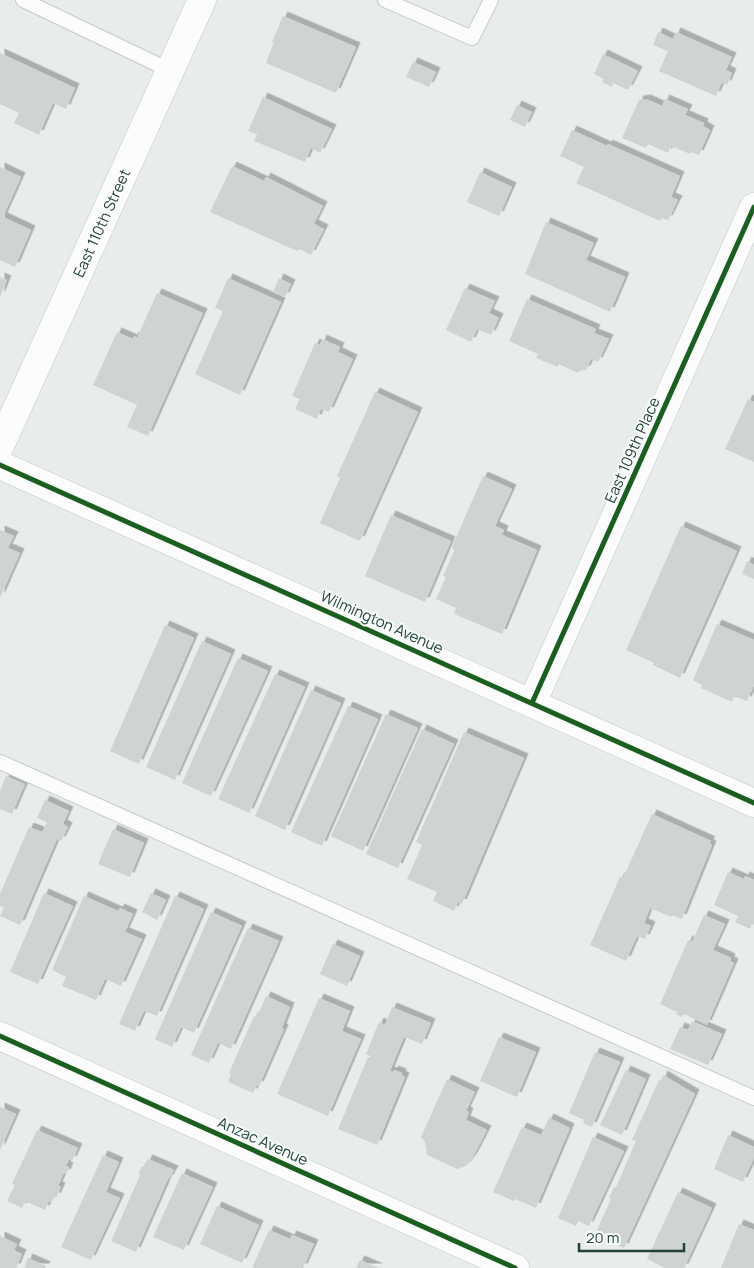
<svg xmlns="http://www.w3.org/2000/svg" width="754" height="1268" viewBox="0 0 754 1268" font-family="Manrope,sans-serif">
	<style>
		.building { fill: #cfd4d2; filter: url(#shadow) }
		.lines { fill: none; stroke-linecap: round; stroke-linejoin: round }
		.lane-casing { stroke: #c5cac8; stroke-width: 16 }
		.street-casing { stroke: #c5cac8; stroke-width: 29 }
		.secondary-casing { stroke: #c3cbc8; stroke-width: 29 }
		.lane { stroke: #fcfcfc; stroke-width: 14 }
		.street { stroke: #fcfcfc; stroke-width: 28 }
		.secondary { stroke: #fcfcfc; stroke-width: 28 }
		.cycleway-casing { stroke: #f7fbf9; stroke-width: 8 }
		.cycleway { stroke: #1b5e20; stroke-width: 5 }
		.labels { text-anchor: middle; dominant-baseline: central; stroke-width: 4; stroke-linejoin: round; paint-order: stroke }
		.street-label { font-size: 15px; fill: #24423a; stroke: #f7fbf9 }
	</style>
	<defs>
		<filter id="shadow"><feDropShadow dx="4.5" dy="-4.5" stdDeviation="0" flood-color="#0004"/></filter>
	</defs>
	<rect width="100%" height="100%" fill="#e8edeb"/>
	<g class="building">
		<polygon points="283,16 356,47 336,93 266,63 274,42 272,42"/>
		<polygon points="658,32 673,39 676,32 732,57 726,70 732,73 727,85 722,82 716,96 659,71 668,51 653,45"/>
		<polygon points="0,53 75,88 66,109 53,103 39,135 14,123 19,113 0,104"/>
		<polygon points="603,54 638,71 628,90 613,83 612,87 602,82 604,79 594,74"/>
		<polygon points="413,62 436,72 429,87 406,77"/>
		<polygon points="263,97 332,129 320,153 311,148 305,162 254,141 257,134 248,131"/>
		<polygon points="646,99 662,106 665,99 688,109 685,115 704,123 703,126 710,130 699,155 691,152 690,154 671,146 668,153 648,144 646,148 622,138 639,100"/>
		<polygon points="517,105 532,112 525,127 510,120"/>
		<polygon points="572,130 607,146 608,144 680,176 671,197 678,200 668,220 662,218 660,221 576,183 584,167 560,156"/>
		<polygon points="232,166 264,181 266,177 323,206 314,224 324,229 311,255 299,249 297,251 210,212"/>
		<polygon points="0,167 21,177 3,217 31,230 15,267 0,260"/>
		<polygon points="480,172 512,187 499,216 467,202"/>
		<polygon points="546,222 594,243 586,260 625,277 610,312 525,274"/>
		<polygon points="0,277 7,280 0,297"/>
		<polygon points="228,278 281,302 240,395 195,374 223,311 215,308"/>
		<polygon points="279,278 291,284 285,297 273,292"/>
		<polygon points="465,288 495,301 489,313 499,318 491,335 477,329 471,342 446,330"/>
		<polygon points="157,293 203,313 148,436 127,427 137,405 93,385 117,332 133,339 134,336 137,338"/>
		<polygon points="527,299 596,329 594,333 609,339 598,362 591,359 586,370 579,371 578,373 559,364 558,367 536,358 538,354 509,341"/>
		<polygon points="322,339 340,347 338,352 353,359 329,412 321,409 317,419 295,409 300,399 292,396 315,343 320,345"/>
		<polygon points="375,392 418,412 360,541 320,523 340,478 337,476"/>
		<polygon points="748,399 754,402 754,462 725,449"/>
		<polygon points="483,476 512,489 495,526 504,530 502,535 537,550 502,634 454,614 456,608 436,599 446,577 443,576 454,551 452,547"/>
		<polygon points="391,515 451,541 425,602 365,576"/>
		<polygon points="681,526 737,551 680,678 653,665 654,663 626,650"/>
		<polygon points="0,530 14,536 8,548 20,553 0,598"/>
		<polygon points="747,561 754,565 754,579 742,574"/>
		<polygon points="717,624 754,640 754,685 747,701 734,696 732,702 701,688 702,685 693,680"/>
		<polygon points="165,625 194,638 139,764 110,751"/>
		<polygon points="202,641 231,654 175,780 146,767"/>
		<polygon points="238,658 268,671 211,796 182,783"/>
		<polygon points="275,674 305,687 249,813 218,799"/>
		<polygon points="311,690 341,703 285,830 255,816"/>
		<polygon points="348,706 378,719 322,846 291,832"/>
		<polygon points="386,714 418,728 363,851 331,836"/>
		<polygon points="422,729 454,744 398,868 366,854"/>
		<polygon points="464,732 524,758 462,904 458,902 454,911 433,901 437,892 407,879 422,845 416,842"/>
		<polygon points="6,776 25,784 12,814 0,809 0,791"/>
		<polygon points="45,800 69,811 63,824 68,827 61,841 57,839 20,925 0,916 4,908 0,906 0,894 29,827 42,832 47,822 37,818"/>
		<polygon points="652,814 711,841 709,844 712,845 682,919 672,915 671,917 650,908 644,923 651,926 645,939 637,936 626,961 590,945 620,877 623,878"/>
		<polygon points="113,829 144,843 130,877 98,864"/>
		<polygon points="728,872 744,879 745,876 754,880 754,924 752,923 750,929 735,922 738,916 714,905"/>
		<polygon points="44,893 73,906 38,984 10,972"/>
		<polygon points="151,893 166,900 157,920 142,912"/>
		<polygon points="84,896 118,911 120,908 133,914 125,932 142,939 121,986 105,979 96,1000 62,986 66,977 52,970"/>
		<polygon points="175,896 204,909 157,1016 144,1011 135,1031 119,1024"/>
		<polygon points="211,912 242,926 194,1033 181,1027 172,1047 155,1039"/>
		<polygon points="704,915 725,924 713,950 731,958 730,961 734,963 707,1025 684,1014 682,1017 676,1014 677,1012 660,1004 688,940 692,942"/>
		<polygon points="248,928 279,941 231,1049 218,1043 209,1063 191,1055"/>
		<polygon points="333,944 360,956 347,986 320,974"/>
		<polygon points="266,996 290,1007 282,1028 284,1029 259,1086 257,1085 253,1093 228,1082 231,1074 229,1073 254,1016 257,1017"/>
		<polygon points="319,998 350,1011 342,1031 361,1039 328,1116 277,1094"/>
		<polygon points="392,1007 431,1023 422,1044 404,1037 390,1071 393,1072 394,1070 402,1073 401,1075 405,1077 377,1145 338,1129 368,1057 371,1059 372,1057 366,1054 379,1022 385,1025"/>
		<polygon points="692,1021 722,1034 708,1065 670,1049 680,1027 688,1030"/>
		<polygon points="499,1037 536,1052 517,1097 480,1081"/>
		<polygon points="595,1052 620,1062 592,1127 583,1123 584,1120 569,1113"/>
		<polygon points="626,1070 646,1079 622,1135 600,1125"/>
		<polygon points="663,1075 695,1094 624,1248 605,1240 607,1235 597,1230 611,1199 609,1198 614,1187 616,1187 636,1141 632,1140 659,1080 661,1081"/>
		<polygon points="447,1079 475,1092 466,1111 469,1112 466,1120 487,1130 473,1157 466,1166 457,1169 427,1155 425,1142 421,1137"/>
		<polygon points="0,1107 16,1114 0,1150"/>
		<polygon points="549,1118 570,1128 536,1208 515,1199 514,1201 493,1192 522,1127 541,1135"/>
		<polygon points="37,1130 78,1148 72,1161 69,1159 66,1166 69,1167 66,1174 64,1173 58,1186 61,1187 56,1198 54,1196 51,1202 49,1201 45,1210 25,1201 22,1208 7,1201 15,1185 12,1184"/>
		<polygon points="728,1135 754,1147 754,1158 743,1182 714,1169"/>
		<polygon points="593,1137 624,1151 589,1226 578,1221 576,1226 558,1218"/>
		<polygon points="103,1155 119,1162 106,1192 120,1198 91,1260 61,1247"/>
		<polygon points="148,1159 174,1170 169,1179 168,1179 136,1252 111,1241 140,1175 138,1174 142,1166 144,1167"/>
		<polygon points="182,1173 213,1187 184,1250 153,1237"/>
		<polygon points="678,1192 712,1208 684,1268 665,1268 647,1259"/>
		<polygon points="217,1206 259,1225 242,1263 200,1244"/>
		<polygon points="739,1224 754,1230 754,1268 721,1268"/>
		<polygon points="269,1230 290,1239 292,1235 314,1244 303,1268 252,1268"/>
		<polygon points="0,1236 17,1244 14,1250 22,1254 16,1268 0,1268"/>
		<polygon points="28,1258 46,1266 45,1268 24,1268"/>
		<polygon points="360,1260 379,1268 356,1268"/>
	</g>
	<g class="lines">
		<defs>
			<g id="lane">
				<polyline points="23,0 169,70"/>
				<polyline points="385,0 472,38 491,0"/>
				<polyline points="0,762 754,1098"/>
			</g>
			<g id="street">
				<path id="s1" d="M0,446L202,0"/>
				<polyline points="532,703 754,207"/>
				<polyline points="0,1036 515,1268"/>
			</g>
			<polyline id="secondary" points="0,465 754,803"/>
		</defs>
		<use href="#lane" class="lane-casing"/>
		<use href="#street" class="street-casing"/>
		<use href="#secondary" class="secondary-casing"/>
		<use href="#lane" class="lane"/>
		<use href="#street" class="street"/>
		<use href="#secondary" class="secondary"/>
		<defs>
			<g id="cycleway">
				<polyline points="0,465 754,803"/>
				<polyline points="532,703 754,207"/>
				<polyline points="0,1036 515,1268"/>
			</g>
		</defs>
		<use href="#cycleway" class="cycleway-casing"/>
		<use href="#cycleway" class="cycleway"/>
	</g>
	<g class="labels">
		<g class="street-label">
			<text stroke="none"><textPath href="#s1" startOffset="245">East 110th Street</textPath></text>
			<text transform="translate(632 450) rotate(-66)">East 109th Place</text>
			<text transform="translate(382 622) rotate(24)">Wilmington Avenue</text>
			<text transform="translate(263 1141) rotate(24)">Anzac Avenue</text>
		</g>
	</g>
	<path d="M579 1243v8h105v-8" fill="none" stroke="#24423a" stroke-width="2.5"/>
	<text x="586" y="1243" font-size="15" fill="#24423a" stroke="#f7fbf9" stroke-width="4" paint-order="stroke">20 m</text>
</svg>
